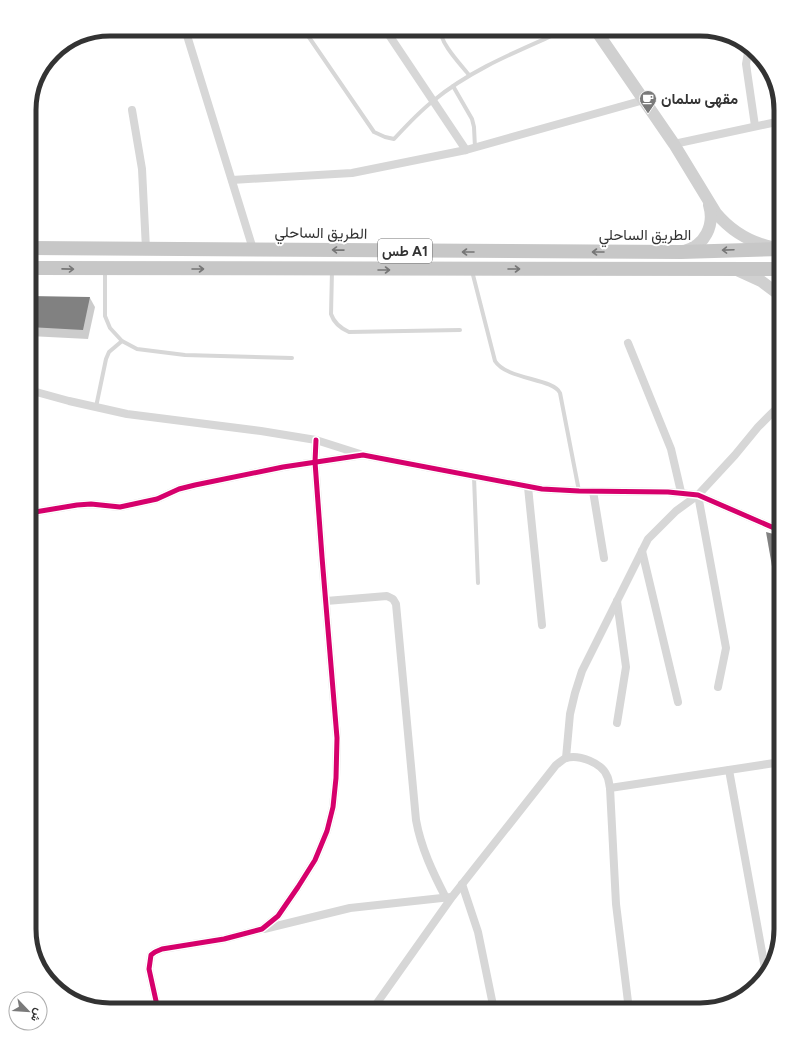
<svg xmlns="http://www.w3.org/2000/svg" width="810" height="1039" viewBox="0 0 810 1039" font-family="Figtree,Vazirmatn,sans-serif">
	<style>
		.shadow { fill: #0003 }
		.building { fill: #818181 }
		.lines { fill: none; stroke-linecap: round; stroke-linejoin: round }
		.service { stroke: #d7d7d7; stroke-width: 4 }
		.minor { stroke: #d7d7d7; stroke-width: 8 }
		.secondary { stroke: #d0d0d0; stroke-width: 12 }
		.trunk { stroke: #c7c7c7; stroke-width: 14 }
		.cycleway-casing { stroke: #fff; stroke-width: 8 }
		.cycleway { stroke: #d6006c; stroke-width: 5 }
		.oneway { stroke: #767676 }
		.labels { text-anchor: middle; dominant-baseline: central; stroke-width: 4; stroke-linejoin: round; paint-order: stroke }
		.shield { fill: #fff; stroke: #707070; stroke-width: 1 }
		.shield-label { font-size: 14px; font-weight: bold; fill: #333 }
		.poi-label { font-size: 15px; font-weight: bold; fill: #333; stroke: #fff; text-anchor: start }
		.street-label { font-size: 15px; fill: #333; stroke: #fff }
		.rim { fill: none; stroke: #333; stroke-width: 5 }
	</style>
	<rect width="100%" height="100%" fill="#fff"/>
	<g class="shadow">
		<polygon points="29,297 90,298 95,307 88,339 29,336"/>
		<polygon points="781,537 781,578 778,578 774,572"/>
	</g>
	<g class="building">
		<polygon points="29,296 90,297 83,330 29,327"/>
		<polygon points="766,532 781,536 781,571 773,572"/>
		<polygon points="781,812 781,843 778,844 774,813"/>
	</g>
	<g class="lines">
		<g class="service">
			<path d="M441,29C438,41 461,65 469,75"/>
			<path d="M304,30L374,132L385,137L394,139C406,126 419,112 433,101C469,71 513,53 556,34"/>
			<polyline points="453,86 472,119 474,127 475,148"/>
			<polyline points="105,270 105,316 110,328 122,341 137,349 185,355 292,358"/>
			<path d="M332,271L331,314C334,323 340,328 349,332L460,330"/>
			<path d="M472,271L495,361C507,380 553,378 560,393L579,491"/>
			<polyline points="96,407 106,359 109,352 122,341"/>
			<polyline points="474,477 478,583"/>
		</g>
		<g class="minor">
			<polyline points="185,29 253,249"/>
			<polyline points="385,29 466,150"/>
			<polyline points="749,47 746,64 755,126"/>
			<polyline points="132,110 142,169 146,249"/>
			<polyline points="674,144 781,121"/>
			<polyline points="232,180 352,173 466,150 644,100"/>
			<polyline points="628,343 671,449 681,492"/>
			<polyline points="29,390 69,401 127,414 261,431 316,440 360,454"/>
			<polyline points="528,487 542,625"/>
			<polyline points="593,491 604,558"/>
			<polyline points="698,495 726,648 718,687"/>
			<polyline points="29,513 77,505 91,504 120,507 157,499 179,489 195,485 283,467 363,455 542,489 579,491 668,492 698,495 781,531"/>
			<polyline points="642,551 678,702"/>
			<path d="M326,601L387,596L393,599L396,604L416,820C421,848 433,873 446,898"/>
			<polyline points="617,601 626,667 617,723"/>
			<polyline points="566,758 570,714 575,693 582,671 648,539 676,511 698,495 735,455 758,427 781,404"/>
			<polyline points="729,770 766,974"/>
			<polyline points="610,788 781,762"/>
			<polyline points="462,884 478,932 494,1010"/>
			<polyline points="264,929 350,908 451,897"/>
			<polyline points="158,1010 149,969 151,955 155,952 162,949 224,939 262,929 278,916 298,887 315,860 327,831 333,807 336,778 337,738 322,557 315,462 316,440"/>
			<path d="M372,1010L452,897L556,765C559,763 563,759 566,758C579,754 602,763 607,776C609,779 609,784 610,788L616,904L629,1010"/>
		</g>
		<g class="secondary">
			<path d="M595,29L674,144L716,213C731,231 749,242 772,247"/>
			<path d="M684,251C705,246 715,225 709,205"/>
			<polyline points="737,270 761,281 781,296"/>
		</g>
		<g class="trunk">
			<polyline points="29,248 681,252 781,249"/>
			<polyline points="29,268 781,269"/>
		</g>
		<defs>
			<g id="cycleway">
				<polyline points="29,513 77,505 91,504 120,507 157,499 179,489 195,485 283,467 363,455 542,489 579,491 668,492 698,495 781,531"/>
				<polyline points="158,1010 149,969 151,955 155,952 162,949 224,939 262,929 278,916 298,887 315,860 327,831 333,807 336,778 337,738 322,557 315,462 316,440"/>
			</g>
		</defs>
		<use href="#cycleway" class="cycleway-casing"/>
		<use href="#cycleway" class="cycleway"/>
	</g>
	<defs><path id="oneway-shaft" d="M-6 0H5M1.5-3L5.5 0L1.5 3" fill="none" stroke-width="1.6" stroke-linecap="round" stroke-linejoin="round"/></defs>
	<g class="oneway">
		<use href="#oneway-shaft" transform="translate(338 250) rotate(-179)"/>
		<use href="#oneway-shaft" transform="translate(728 250) rotate(178)"/>
		<use href="#oneway-shaft" transform="translate(468 252) rotate(-180)"/>
		<use href="#oneway-shaft" transform="translate(598 252) rotate(-180)"/>
		<use href="#oneway-shaft" transform="translate(68 269) rotate(1)"/>
		<use href="#oneway-shaft" transform="translate(198 269)"/>
		<use href="#oneway-shaft" transform="translate(514 269)"/>
		<use href="#oneway-shaft" transform="translate(384 270)"/>
	</g>
	<defs>
		<symbol id="cafe-pin" viewBox="-11 -11 22 30"><path d="M0 17L-7.5 6A9.5 9.5 0 1 1 7.5 6Z" fill="#7a7a7a" stroke="#fff"/><path d="M-5.5-4.5H6V0H3Q3 3.5 0 3.5H-2.5Q-5.5 3.5-5.5 0ZM3-3.2v2h1.7v-2ZM-6 4.5H4V6H-6Z" fill="#fff"/></symbol>
	</defs>
	<g fill-rule="evenodd">
		<use href="#cafe-pin" x="638" y="89" width="20" height="27"/>
	</g>
	<g class="labels">
		<rect class="shield" x="378" y="239" width="54" height="24" rx="3"/>
		<g class="shield-label">
			<text x="405" y="251">طس A1</text>
		</g>
		<g class="poi-label">
			<text x="661" y="99">مقهى سلمان</text>
		</g>
		<g class="street-label">
			<text transform="translate(321 233) rotate(1)">الطريق الساحلي</text>
			<text x="645" y="235">الطريق الساحلي</text>
		</g>
	</g>
	<path d="M0 0H810V1039H0ZM110 36H700A74 74 0 0 1 774 110V929A74 74 0 0 1 700 1003H110A74 74 0 0 1 36 929V110A74 74 0 0 1 110 36Z" fill="#fff" fill-rule="evenodd"/>
	<path class="rim" d="M110 36H700A74 74 0 0 1 774 110V929A74 74 0 0 1 700 1003H110A74 74 0 0 1 36 929V110A74 74 0 0 1 110 36Z"/>
	<g transform="translate(28 1011) rotate(115)"><circle r="19" fill="#ffffff" stroke="#adadad"/>
	<path d="M0-3L7 15L0 10L-7 15Z" fill="#7a7a7a"/>
	<text y="-6" font-size="11" font-weight="bold" text-anchor="middle" fill="#333333">ش</text>
	</g>
</svg>
